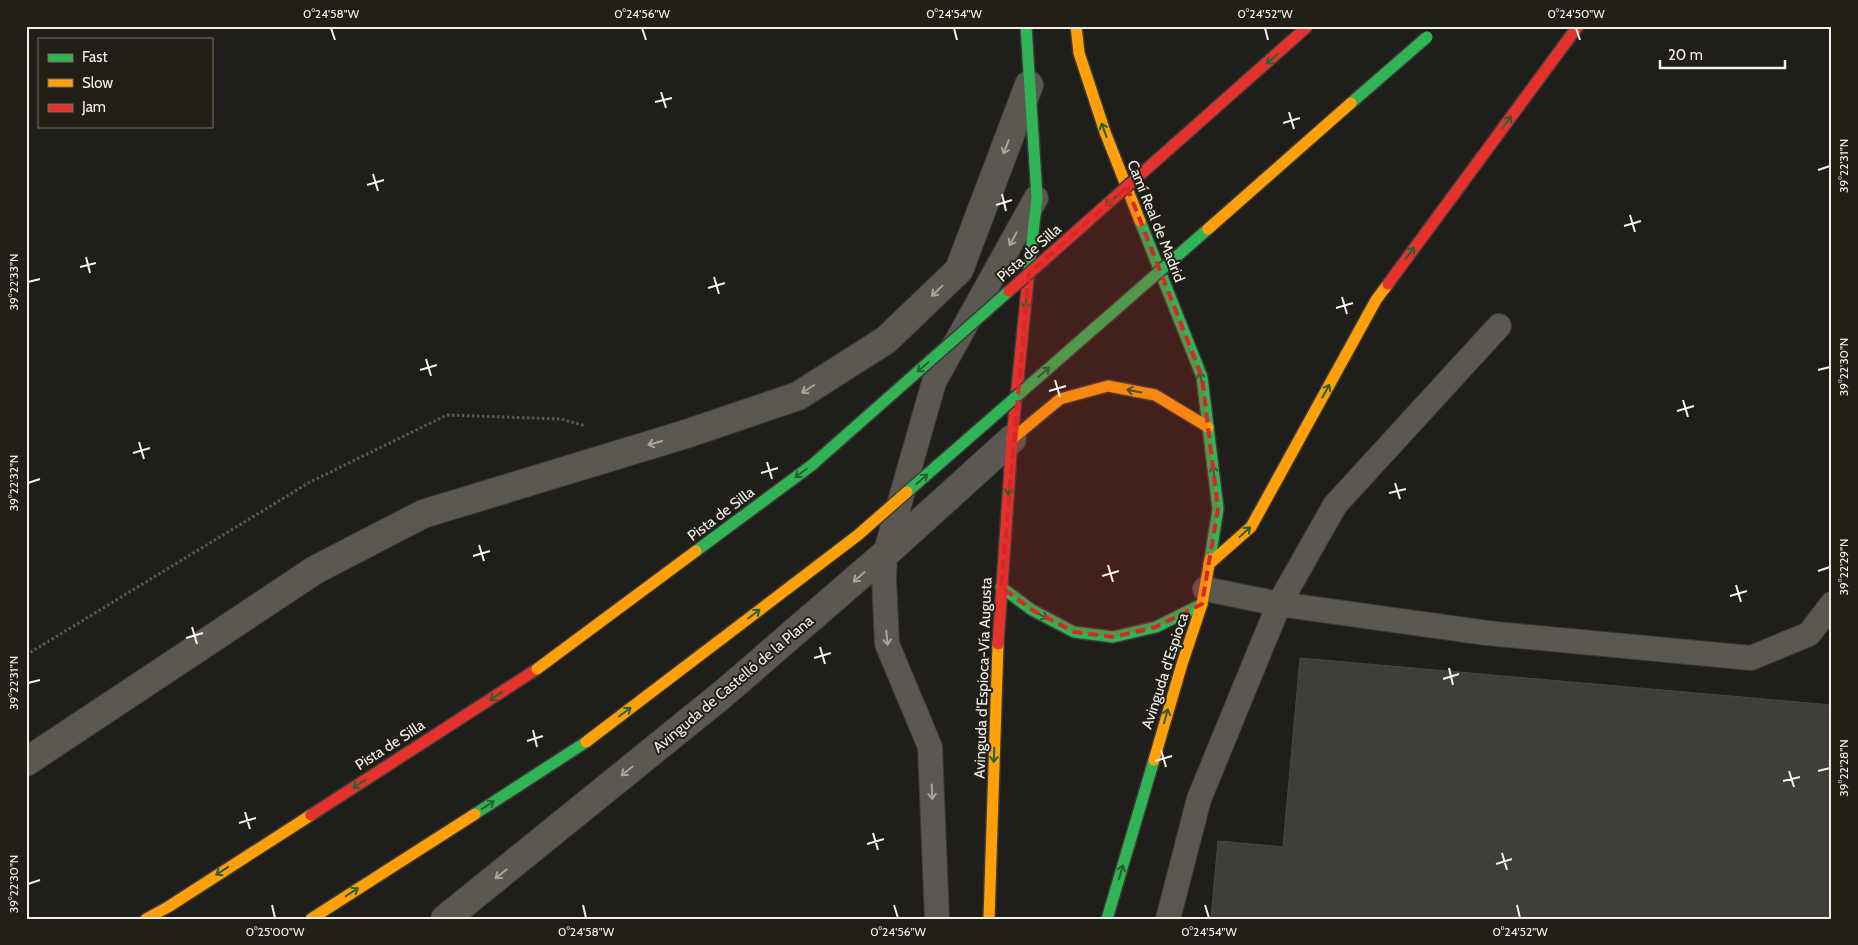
<svg xmlns="http://www.w3.org/2000/svg" width="1858" height="945" viewBox="0 0 1858 945" font-family="Cabin,sans-serif">
	<style>
		.building { fill: #3f3e3b; stroke: #4a4845 }
		.lines { fill: none; stroke-linecap: round; stroke-linejoin: round }
		.lane-casing { stroke: #3c3b38; stroke-width: 26 }
		.street-casing { stroke: #3c3b38; stroke-width: 30 }
		.fast-casing { stroke: #3c3b38; stroke-width: 14 }
		.slow-casing { stroke: #3c3b38; stroke-width: 14 }
		.jam-casing { stroke: #3c3b38; stroke-width: 14 }
		.path { stroke: #5a5852; stroke-width: 3; stroke-dasharray: 2.5 2.5; stroke-linecap: butt }
		.lane { stroke: #5a5850; stroke-width: 24 }
		.street { stroke: #5a5850; stroke-width: 28 }
		.fast { stroke: #30b455; stroke-width: 11 }
		.slow { stroke: #ff9f0a; stroke-width: 11 }
		.jam { stroke: #e5322d; stroke-width: 11 }
		.fast-bridge-casing { stroke: #3c3b38; stroke-width: 14; stroke-linecap: butt }
		.slow-bridge-casing { stroke: #3c3b38; stroke-width: 14; stroke-linecap: butt }
		.jam-bridge-casing { stroke: #3c3b38; stroke-width: 14; stroke-linecap: butt }
		.fast-bridge { stroke: #30b455; stroke-width: 11 }
		.slow-bridge { stroke: #ff9f0a; stroke-width: 11 }
		.jam-bridge { stroke: #e5322d; stroke-width: 11 }
		.oneway { stroke: #286233 }
		.oneway2 { stroke: #a6a49e }
		.marked { fill: #d62828; fill-opacity: 0.2; stroke: #d62828; stroke-width: 4; stroke-dasharray: 10 6; stroke-linejoin: round }
		.ticks { fill: none; stroke: #f2f0eb; stroke-width: 2 }
		.labels { text-anchor: middle; dominant-baseline: central; stroke-width: 4; stroke-linejoin: round; paint-order: stroke }
		.street-label { font-size: 15px; fill: #f2f0eb; stroke: #221f17 }
		.neatline { fill: none; stroke: #f2f0eb; stroke-width: 2 }
		.ticks-label { font-size: 12px; text-anchor: middle; fill: #f2f0eb }
	</style>
	<rect width="100%" height="100%" fill="#1f1e1a"/>
	<polygon class="building" points="1300,658 1832,705 1832,919 1211,919 1218,841 1283,847"/>
	<g class="lines">
		<defs>
			<g id="lane">
				<polyline points="1205,589 1279,604 1487,633 1751,658 1809,634 1832,604"/>
				<polyline points="937,919 930,747 887,644 884,579 885,554 934,382 1036,198"/>
				<polyline points="1168,919 1199,799 1279,604 1335,505 1499,326"/>
			</g>
			<g id="street">
				<polyline points="26,762 315,570 423,514 686,434 798,396 886,340 959,270 1029,85"/>
				<polyline points="445,919 723,694 885,554 1012,439"/>
			</g>
			<g id="fast">
				<polyline points="1026,26 1037,197 1028,279"/>
				<polyline points="1140,221 1202,377 1218,509 1210,559"/>
				<polyline points="1001,587 1032,610 1074,632 1113,637 1156,627 1202,604"/>
				<polyline points="475,814 586,742"/>
				<polyline points="1107,919 1154,760"/>
			</g>
			<g id="slow">
				<polyline points="1076,26 1079,53 1105,132 1140,221"/>
				<polyline points="1012,439 1060,399 1108,386 1155,395 1208,427"/>
				<polyline points="1209,564 1251,527 1376,300 1388,284"/>
				<polyline points="1154,760 1182,664 1202,604 1210,559"/>
				<polyline points="146,919 168,907 311,815"/>
				<polyline points="311,919 475,814"/>
				<polyline points="989,919 998,644"/>
			</g>
			<g id="jam">
				<polyline points="1388,284 1578,26"/>
				<polyline points="998,644 1012,439 1028,279"/>
				<polyline points="311,815 537,669"/>
			</g>
		</defs>
		<use href="#lane" class="lane-casing"/>
		<use href="#street" class="street-casing"/>
		<use href="#fast" class="fast-casing"/>
		<use href="#slow" class="slow-casing"/>
		<use href="#jam" class="jam-casing"/>
		<polyline class="path" points="26,655 310,482 447,415 561,419 586,426"/>
		<use href="#lane" class="lane"/>
		<use href="#street" class="street"/>
		<use href="#fast" class="fast"/>
		<use href="#slow" class="slow"/>
		<use href="#jam" class="jam"/>
		<defs>
			<g id="fast-bridge">
				<polyline points="1351,103 1427,37"/>
				<polyline points="907,492 1208,229"/>
				<polyline points="696,551 812,465 1009,291"/>
			</g>
			<g id="slow-bridge">
				<polyline points="1208,229 1351,103"/>
				<polyline points="537,669 696,551"/>
				<polyline points="586,742 858,535 907,492"/>
			</g>
			<polyline id="jam-bridge" points="1009,291 1308,26"/>
		</defs>
		<use href="#fast-bridge" class="fast-bridge-casing"/>
		<use href="#slow-bridge" class="slow-bridge-casing"/>
		<use href="#jam-bridge" class="jam-bridge-casing"/>
		<use href="#fast-bridge" class="fast-bridge"/>
		<use href="#slow-bridge" class="slow-bridge"/>
		<use href="#jam-bridge" class="jam-bridge"/>
	</g>
	<defs><path id="oneway-shaft" d="M-6 0H5M1.5-3L5.5 0L1.5 3" fill="none" stroke-width="1.6" stroke-linecap="round" stroke-linejoin="round" transform="scale(1.25)"/></defs>
	<g class="oneway">
		<use href="#oneway-shaft" transform="translate(1272 59) rotate(139)"/>
		<use href="#oneway-shaft" transform="translate(1507 122) rotate(-53)"/>
		<use href="#oneway-shaft" transform="translate(1104 130) rotate(-110)"/>
		<use href="#oneway-shaft" transform="translate(1111 201) rotate(139)"/>
		<use href="#oneway-shaft" transform="translate(1410 253) rotate(-53)"/>
		<use href="#oneway-shaft" transform="translate(1026 302) rotate(96)"/>
		<use href="#oneway-shaft" transform="translate(923 367) rotate(139)"/>
		<use href="#oneway-shaft" transform="translate(1044 372) rotate(-41)"/>
		<use href="#oneway-shaft" transform="translate(1201 379) rotate(-103)"/>
		<use href="#oneway-shaft" transform="translate(1134 391) rotate(-169)"/>
		<use href="#oneway-shaft" transform="translate(1326 391) rotate(-61)"/>
		<use href="#oneway-shaft" transform="translate(801 473) rotate(143)"/>
		<use href="#oneway-shaft" transform="translate(1214 473) rotate(-97)"/>
		<use href="#oneway-shaft" transform="translate(922 479) rotate(-41)"/>
		<use href="#oneway-shaft" transform="translate(1009 488) rotate(94)"/>
		<use href="#oneway-shaft" transform="translate(1245 532) rotate(-43)"/>
		<use href="#oneway-shaft" transform="translate(754 614) rotate(-37)"/>
		<use href="#oneway-shaft" transform="translate(1041 615) rotate(27)"/>
		<use href="#oneway-shaft" transform="translate(496 696) rotate(147)"/>
		<use href="#oneway-shaft" transform="translate(625 712) rotate(-37)"/>
		<use href="#oneway-shaft" transform="translate(1166 716) rotate(-74)"/>
		<use href="#oneway-shaft" transform="translate(994 755) rotate(92)"/>
		<use href="#oneway-shaft" transform="translate(359 784) rotate(147)"/>
		<use href="#oneway-shaft" transform="translate(488 805) rotate(-33)"/>
		<use href="#oneway-shaft" transform="translate(222 871) rotate(147)"/>
		<use href="#oneway-shaft" transform="translate(1121 872) rotate(-74)"/>
		<use href="#oneway-shaft" transform="translate(352 892) rotate(-33)"/>
	</g>
	<g class="oneway2">
		<use href="#oneway-shaft" transform="translate(1006 147) rotate(111)"/>
		<use href="#oneway-shaft" transform="translate(1013 239) rotate(119)"/>
		<use href="#oneway-shaft" transform="translate(937 291) rotate(136)"/>
		<use href="#oneway-shaft" transform="translate(808 389) rotate(148)"/>
		<use href="#oneway-shaft" transform="translate(655 443) rotate(164)"/>
		<use href="#oneway-shaft" transform="translate(859 577) rotate(139)"/>
		<use href="#oneway-shaft" transform="translate(887 638) rotate(84)"/>
		<use href="#oneway-shaft" transform="translate(627 771) rotate(141)"/>
		<use href="#oneway-shaft" transform="translate(932 792) rotate(88)"/>
		<use href="#oneway-shaft" transform="translate(501 874) rotate(141)"/>
	</g>
	<path class="marked" d="M1127,187L1202,377L1218,509L1202,604L1156,627L1113,637L1074,632L1032,610L1001,587L1029,273Z"/>
	<path class="ticks" d="M331,28L335,40M642,28L646,40M954,28L957,40M1265,28L1268,40M1576,28L1580,40M661,92L666,108M655,102L672,98M1289,112L1294,129M1283,123L1300,118M1818,170L1830,166M373,174L378,191M367,185L384,180M1002,194L1006,211M996,205L1012,200M1630,215L1635,232M1624,226L1641,221M86,257L90,273M80,267L96,263M714,277L719,294M28,282L40,279M708,288L725,283M1342,297L1347,314M1336,308L1353,303M426,359L431,376M420,370L437,365M1818,370L1830,367M1055,380L1060,397M1049,391L1066,386M1683,400L1688,417M1677,411L1694,406M139,442L144,459M133,453L150,448M767,462L772,479M761,473L778,468M28,483L40,479M1395,483L1400,499M1389,493L1406,489M479,545L484,561M473,556L490,551M1108,565L1113,582M1818,571L1830,567M1102,576L1119,571M1736,585L1741,602M1730,596L1747,591M192,627L197,644M186,638L203,633M820,647L825,664M814,658L831,653M1449,668L1453,685M1443,679L1459,674M28,683L40,680M533,730L537,747M527,741L543,736M1161,750L1166,767M1155,761L1172,756M1789,771L1794,787M1818,771L1830,768M1783,781L1800,777M245,812L250,829M239,823L256,818M873,833L878,850M867,844L884,839M1502,853L1507,870M1496,864L1512,859M28,884L40,880M272,905L275,918M583,905L586,918M894,905L898,918M1205,905L1209,918M1517,905L1520,918"/>
	<g class="labels">
		<g class="street-label">
			<text transform="translate(1156 221) rotate(68)">Camí Real de Madrid</text>
			<text transform="translate(1029 253) rotate(-41)">Pista de Silla</text>
			<text transform="translate(721 514) rotate(-37)">Pista de Silla</text>
			<text transform="translate(1165 671) rotate(-72)">Avinguda d'Espioca</text>
			<text transform="translate(983 678) rotate(-88)">Avinguda d'Espioca-Vía Augusta</text>
			<text transform="translate(733 684) rotate(-40)">Avinguda de Castelló de la Plana</text>
			<text transform="translate(390 745) rotate(-33)">Pista de Silla</text>
		</g>
	</g>
	<rect width="1858" height="945" fill="none" stroke="#221f17" stroke-width="55"/>
	<rect x="38" y="38" width="175" height="90" fill="#221f17" stroke="#75736c"/>
	<rect x="48" y="54" width="25" height="8" fill="#30b455" stroke="#75736c"/>
	<text x="82" y="62" font-size="15" fill="#f2f0eb">Fast</text>
	<rect x="48" y="79" width="25" height="8" fill="#ff9f0a" stroke="#75736c"/>
	<text x="82" y="88" font-size="15" fill="#f2f0eb">Slow</text>
	<rect x="48" y="104" width="25" height="8" fill="#e5322d" stroke="#75736c"/>
	<text x="82" y="112" font-size="15" fill="#f2f0eb">Jam</text>
	<path d="M1660 60v8h125v-8" fill="none" stroke="#f2f0eb" stroke-width="2.5"/>
	<text x="1668" y="60" font-size="15" fill="#f2f0eb" stroke="#221f17" stroke-width="4" paint-order="stroke">20 m</text>
	<rect x="28" y="28" width="1802" height="890" class="neatline"/>
	<g class="ticks-label">
		<text x="331" y="18">0°24'58"W</text>
		<text x="642" y="18">0°24'56"W</text>
		<text x="954" y="18">0°24'54"W</text>
		<text x="1265" y="18">0°24'52"W</text>
		<text x="1576" y="18">0°24'50"W</text>
		<text transform="translate(1844 166) rotate(-90)" y="4">39°22'31"N</text>
		<text transform="translate(14 282) rotate(-90)" y="4">39°22'33"N</text>
		<text transform="translate(1844 367) rotate(-90)" y="4">39°22'30"N</text>
		<text transform="translate(14 483) rotate(-90)" y="4">39°22'32"N</text>
		<text transform="translate(1844 567) rotate(-90)" y="4">39°22'29"N</text>
		<text transform="translate(14 683) rotate(-90)" y="4">39°22'31"N</text>
		<text transform="translate(1844 768) rotate(-90)" y="4">39°22'28"N</text>
		<text transform="translate(14 884) rotate(-90)" y="4">39°22'30"N</text>
		<text x="275" y="936">0°25'00"W</text>
		<text x="586" y="936">0°24'58"W</text>
		<text x="898" y="936">0°24'56"W</text>
		<text x="1209" y="936">0°24'54"W</text>
		<text x="1520" y="936">0°24'52"W</text>
	</g>
</svg>
